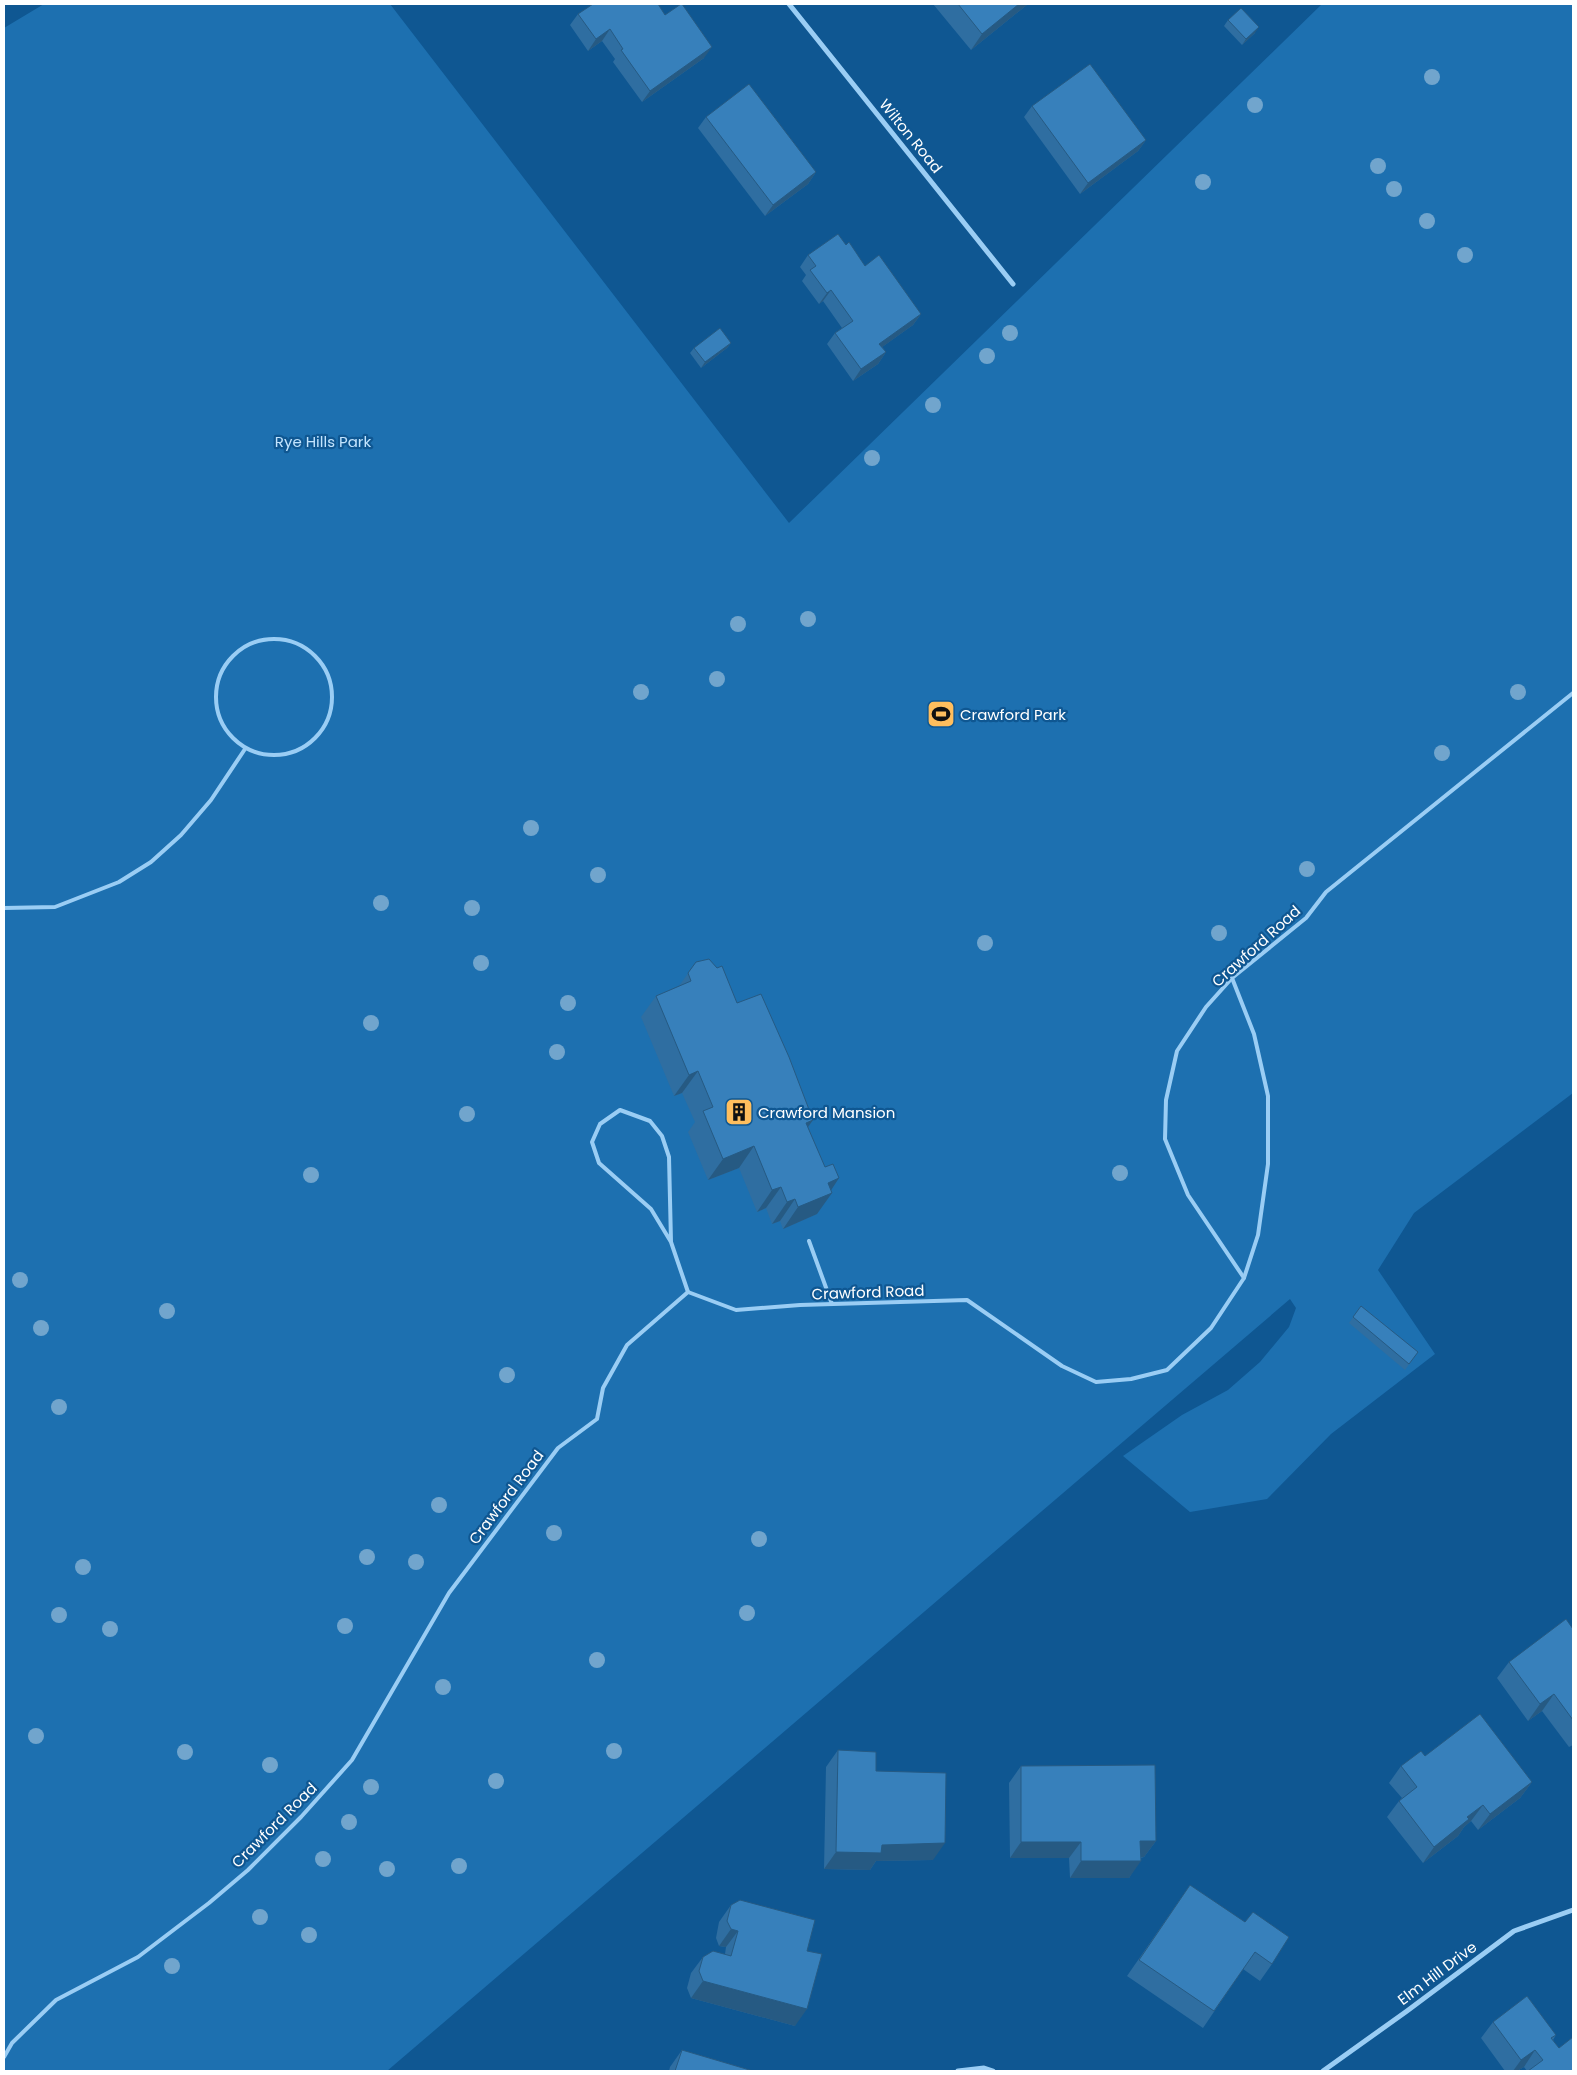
<svg xmlns="http://www.w3.org/2000/svg" width="1577" height="2075" viewBox="0 0 1577 2075" font-family="Poppins,sans-serif">
	<style>
		.green { fill: #1d70b0 }
		.lines { fill: none; stroke-linecap: round; stroke-linejoin: round }
		.service { stroke: #9acdf4; stroke-width: 4 }
		.minor { stroke: #9acdf4; stroke-width: 5 }
		.tree { fill: #71a5cd }
		.wall { fill: #2f6ea1 }
		.shaded-wall { fill: #265a83 }
		.building { fill: #3780bb; stroke: #265a83 }
		.labels { text-anchor: middle; dominant-baseline: central; stroke-width: 4.5; stroke-linejoin: round; paint-order: stroke }
		.street-label { font-size: 15px; fill: #fff; stroke: #0f5792 }
		.park-label { font-size: 15px; fill: #c2e4fe; stroke: #0f5792 }
		.poi-label { font-size: 15px; fill: #fff; stroke: #0f5792; text-anchor: start }
	</style>
	<rect width="100%" height="100%" fill="#0f5792"/>
	<polygon class="green" points="44,4 390,4 789,523 1322,4 1573,4 1573,1093 1414,1213 1378,1270 1435,1354 1331,1434 1267,1499 1190,1512 1123,1456 1182,1415 1228,1390 1260,1362 1289,1327 1296,1308 1290,1299 387,2071 4,2071 4,28"/>
	<g class="lines">
		<g class="service">
			<circle cx="274" cy="697" r="58"/>
			<polyline points="4,908 55,907 119,882 151,862 181,835 211,800 245,749"/>
			<polyline points="1232,978 1254,1034 1268,1096 1268,1164 1258,1235 1244,1278"/>
			<polyline points="809,1241 832,1304"/>
			<polyline points="671,1242 651,1209 599,1163 592,1142 600,1124 620,1110 650,1121 662,1136 669,1157 671,1242 688,1292"/>
			<polyline points="4,2057 12,2043 56,2000 138,1957 209,1903 248,1870 301,1817 352,1760 449,1593 558,1448 597,1419 603,1388 627,1345 688,1292 736,1310 800,1305 967,1300 1062,1366 1096,1382 1131,1379 1167,1370 1211,1328 1244,1278 1188,1195 1165,1139 1166,1100 1177,1051 1206,1007 1232,978 1306,918 1326,892 1573,693"/>
		</g>
		<g class="minor">
			<polyline points="789,4 1013,284"/>
			<polyline points="958,2071 984,2068 993,2071"/>
			<polyline points="1323,2071 1407,2011 1514,1931 1573,1910"/>
		</g>
	</g>
	<g class="tree">
		<circle cx="1432" cy="77" r="8"/>
		<circle cx="1255" cy="105" r="8"/>
		<circle cx="1378" cy="166" r="8"/>
		<circle cx="1203" cy="182" r="8"/>
		<circle cx="1394" cy="189" r="8"/>
		<circle cx="1427" cy="221" r="8"/>
		<circle cx="1465" cy="255" r="8"/>
		<circle cx="1010" cy="333" r="8"/>
		<circle cx="987" cy="356" r="8"/>
		<circle cx="933" cy="405" r="8"/>
		<circle cx="872" cy="458" r="8"/>
		<circle cx="808" cy="619" r="8"/>
		<circle cx="738" cy="624" r="8"/>
		<circle cx="717" cy="679" r="8"/>
		<circle cx="641" cy="692" r="8"/>
		<circle cx="1518" cy="692" r="8"/>
		<circle cx="1442" cy="753" r="8"/>
		<circle cx="531" cy="828" r="8"/>
		<circle cx="1307" cy="869" r="8"/>
		<circle cx="598" cy="875" r="8"/>
		<circle cx="381" cy="903" r="8"/>
		<circle cx="472" cy="908" r="8"/>
		<circle cx="1219" cy="933" r="8"/>
		<circle cx="985" cy="943" r="8"/>
		<circle cx="481" cy="963" r="8"/>
		<circle cx="568" cy="1003" r="8"/>
		<circle cx="371" cy="1023" r="8"/>
		<circle cx="557" cy="1052" r="8"/>
		<circle cx="467" cy="1114" r="8"/>
		<circle cx="1120" cy="1173" r="8"/>
		<circle cx="311" cy="1175" r="8"/>
		<circle cx="20" cy="1280" r="8"/>
		<circle cx="167" cy="1311" r="8"/>
		<circle cx="41" cy="1328" r="8"/>
		<circle cx="507" cy="1375" r="8"/>
		<circle cx="59" cy="1407" r="8"/>
		<circle cx="439" cy="1505" r="8"/>
		<circle cx="554" cy="1533" r="8"/>
		<circle cx="759" cy="1539" r="8"/>
		<circle cx="367" cy="1557" r="8"/>
		<circle cx="416" cy="1562" r="8"/>
		<circle cx="83" cy="1567" r="8"/>
		<circle cx="747" cy="1613" r="8"/>
		<circle cx="59" cy="1615" r="8"/>
		<circle cx="345" cy="1626" r="8"/>
		<circle cx="110" cy="1629" r="8"/>
		<circle cx="597" cy="1660" r="8"/>
		<circle cx="443" cy="1687" r="8"/>
		<circle cx="36" cy="1736" r="8"/>
		<circle cx="614" cy="1751" r="8"/>
		<circle cx="185" cy="1752" r="8"/>
		<circle cx="270" cy="1765" r="8"/>
		<circle cx="496" cy="1781" r="8"/>
		<circle cx="371" cy="1787" r="8"/>
		<circle cx="349" cy="1822" r="8"/>
		<circle cx="323" cy="1859" r="8"/>
		<circle cx="459" cy="1866" r="8"/>
		<circle cx="387" cy="1869" r="8"/>
		<circle cx="260" cy="1917" r="8"/>
		<circle cx="309" cy="1935" r="8"/>
		<circle cx="172" cy="1966" r="8"/>
	</g>
	<g class="wall">
		<polygon points="933,4 1028,4 971,50"/>
		<polygon points="578,14 665,15 704,58 642,102 613,62 615,59 602,41 588,51 570,25"/>
		<polygon points="1228,20 1255,33 1242,45 1224,26"/>
		<polygon points="1032,106 1146,140 1138,151 1080,194 1024,117"/>
		<polygon points="706,117 816,172 808,184 765,216 698,128"/>
		<polygon points="846,245 865,266 921,314 913,325 882,347 886,352 878,364 853,381 827,344 835,333 842,328 823,301 819,304 802,281 806,275 800,267 808,255"/>
		<polygon points="731,343 727,348 701,368 690,353 694,348"/>
		<polygon points="696,962 737,1003 813,1120 808,1127 831,1190 817,1214 783,1229 780,1221 772,1224 766,1208 757,1212 739,1168 708,1180 688,1132 695,1122 682,1093 674,1096 641,1017 656,996 679,986"/>
		<polygon points="1361,1306 1418,1352 1405,1370 1349,1323"/>
		<polygon points="1573,1629 1573,1745 1569,1747 1542,1711 1528,1721 1497,1678 1509,1662"/>
		<polygon points="838,1750 876,1771 933,1860 876,1861 870,1870 824,1869 826,1767"/>
		<polygon points="1425,1756 1532,1782 1520,1798 1478,1830 1471,1821 1464,1827 1458,1836 1423,1863 1387,1817 1399,1801 1402,1798 1389,1783 1401,1766"/>
		<polygon points="1021,1766 1156,1841 1144,1857 1141,1858 1129,1878 1070,1878 1069,1858 1010,1858 1009,1783"/>
		<polygon points="1190,1885 1272,1964 1260,1981 1243,1969 1203,2028 1127,1976"/>
		<polygon points="731,1905 807,1951 795,2026 691,1998 687,1988 691,1973 703,1957 725,1954 726,1947 719,1946 716,1938 719,1922"/>
		<polygon points="1493,2022 1556,2035 1553,2040 1573,2071 1527,2071 1524,2067 1517,2071 1505,2071 1481,2038"/>
		<polygon points="682,2050 753,2071 669,2071 670,2067"/>
	</g>
	<g class="shaded-wall">
		<polygon points="1019,4 1028,4 971,50 982,34"/>
		<polygon points="1259,27 1255,33 1242,45 1246,39"/>
		<polygon points="610,29 602,41 588,51 596,39"/>
		<polygon points="712,47 704,58 642,102 650,91"/>
		<polygon points="1146,140 1138,151 1080,194 1088,183"/>
		<polygon points="816,172 808,184 765,216 773,205"/>
		<polygon points="831,290 823,301 819,304 827,293"/>
		<polygon points="921,314 913,325 871,355 879,344"/>
		<polygon points="731,343 727,348 701,368 705,362"/>
		<polygon points="886,352 878,364 853,381 861,369"/>
		<polygon points="698,1071 682,1093 674,1096 689,1075"/>
		<polygon points="813,1120 798,1141 806,1123"/>
		<polygon points="754,1146 739,1168 708,1180 723,1159"/>
		<polygon points="839,1178 828,1195 832,1193 817,1214 783,1229 798,1207 828,1183"/>
		<polygon points="781,1187 766,1208 757,1212 772,1190"/>
		<polygon points="795,1199 780,1221 772,1224 787,1202"/>
		<polygon points="1554,1694 1542,1711 1528,1721 1540,1704"/>
		<polygon points="1532,1782 1520,1798 1478,1830 1490,1814"/>
		<polygon points="1483,1805 1471,1821 1464,1827 1458,1836 1423,1863 1434,1847 1467,1817"/>
		<polygon points="1140,1841 1156,1841 1144,1857 1129,1858"/>
		<polygon points="1021,1842 1081,1842 1069,1858 1010,1858"/>
		<polygon points="945,1843 933,1860 876,1861 870,1870 824,1869 836,1852 882,1845"/>
		<polygon points="1081,1861 1141,1861 1129,1878 1070,1878"/>
		<polygon points="731,1929 738,1931 726,1947 719,1946"/>
		<polygon points="703,1981 807,2009 795,2026 691,1998"/>
		<polygon points="1535,2050 1524,2067 1517,2071 1513,2071 1521,2060"/>
	</g>
	<g class="building">
		<polygon points="593,4 658,4 665,15 681,4 682,4 712,47 650,91 621,50 623,49 610,29 596,39 578,14"/>
		<polygon points="958,4 1019,4 982,34"/>
		<polygon points="1241,8 1259,27 1246,39 1228,20"/>
		<polygon points="1090,64 1146,140 1088,183 1032,106"/>
		<polygon points="749,84 816,172 773,205 706,117"/>
		<polygon points="838,234 846,245 849,242 865,266 879,255 921,314 879,344 886,352 861,369 835,333 853,321 831,290 827,293 810,270 816,266 808,255"/>
		<polygon points="720,328 731,343 705,362 694,348"/>
		<polygon points="709,959 717,968 722,966 737,1003 761,994 789,1057 813,1120 806,1123 825,1167 833,1164 839,1178 828,1183 832,1193 798,1207 795,1199 787,1202 781,1187 772,1190 754,1146 723,1159 703,1111 713,1107 698,1071 689,1075 656,996 691,981 688,973 696,962"/>
		<polygon points="1361,1306 1418,1352 1409,1364 1353,1317"/>
		<polygon points="1566,1619 1573,1629 1573,1720 1554,1694 1540,1704 1509,1662"/>
		<polygon points="1480,1714 1532,1782 1490,1814 1483,1805 1467,1817 1469,1819 1434,1847 1399,1801 1417,1787 1401,1766 1421,1751 1425,1756"/>
		<polygon points="838,1750 876,1752 876,1771 946,1773 945,1843 882,1845 881,1853 836,1852"/>
		<polygon points="1155,1765 1156,1841 1140,1841 1141,1861 1081,1861 1081,1842 1021,1842 1021,1766"/>
		<polygon points="1190,1885 1245,1922 1253,1912 1289,1937 1272,1964 1255,1952 1214,2011 1139,1960"/>
		<polygon points="740,1900 815,1920 807,1951 822,1954 807,2009 703,1981 699,1971 703,1957 713,1951 731,1956 738,1931 731,1929 727,1921 731,1905"/>
		<polygon points="1527,1996 1556,2035 1551,2038 1559,2048 1573,2037 1573,2071 1528,2071 1543,2060 1535,2050 1521,2060 1493,2022"/>
		<polygon points="682,2050 753,2071 675,2071"/>
	</g>
	<defs>
		<symbol id="stadium-square" viewBox="-11 -11 22 22"><rect x="-9" y="-9" width="18" height="18" rx="4" fill="#ffbe5d" stroke="#0f5792"/><path d="M0-5a6.5 5 0 1 0 0 10a6.5 5 0 1 0 0-10ZM-3.5-1.8h7v3.6h-7Z" fill="#111"/></symbol>
		<symbol id="building-square" viewBox="-11 -11 22 22"><rect x="-9" y="-9" width="18" height="18" rx="4" fill="#ffbe5d" stroke="#0f5792"/><path d="M-4-6H4V6H1V3H-1V6H-4ZM-2.5-4.3h1.7v1.8h-1.7ZM.8-4.3h1.7v1.8H.8ZM-2.5-1h1.7V.8h-1.7ZM.8-1h1.7V.8H.8Z" fill="#111"/></symbol>
	</defs>
	<g fill-rule="evenodd">
		<use href="#stadium-square" x="925" y="698" width="32" height="32"/>
		<use href="#building-square" x="723" y="1096" width="32" height="32"/>
	</g>
	<g class="labels">
		<g class="street-label">
			<text transform="translate(911 136) rotate(51)">Wilton Road</text>
			<text transform="translate(1256 946) rotate(-42)">Crawford Road</text>
			<text transform="translate(868 1292) rotate(-2)">Crawford Road</text>
			<text transform="translate(506 1497) rotate(-53)">Crawford Road</text>
			<text transform="translate(274 1825) rotate(-45)">Crawford Road</text>
			<text transform="translate(1437 1973) rotate(-37)">Elm Hill Drive</text>
		</g>
		<g class="park-label">
			<text x="323" y="441">Rye Hills Park</text>
		</g>
		<g class="poi-label">
			<text x="960" y="714">Crawford Park</text>
			<text x="758" y="1112">Crawford Mansion</text>
		</g>
	</g>
	<rect width="1577" height="2075" fill="none" stroke="#ffffff" stroke-width="10"/>
</svg>
